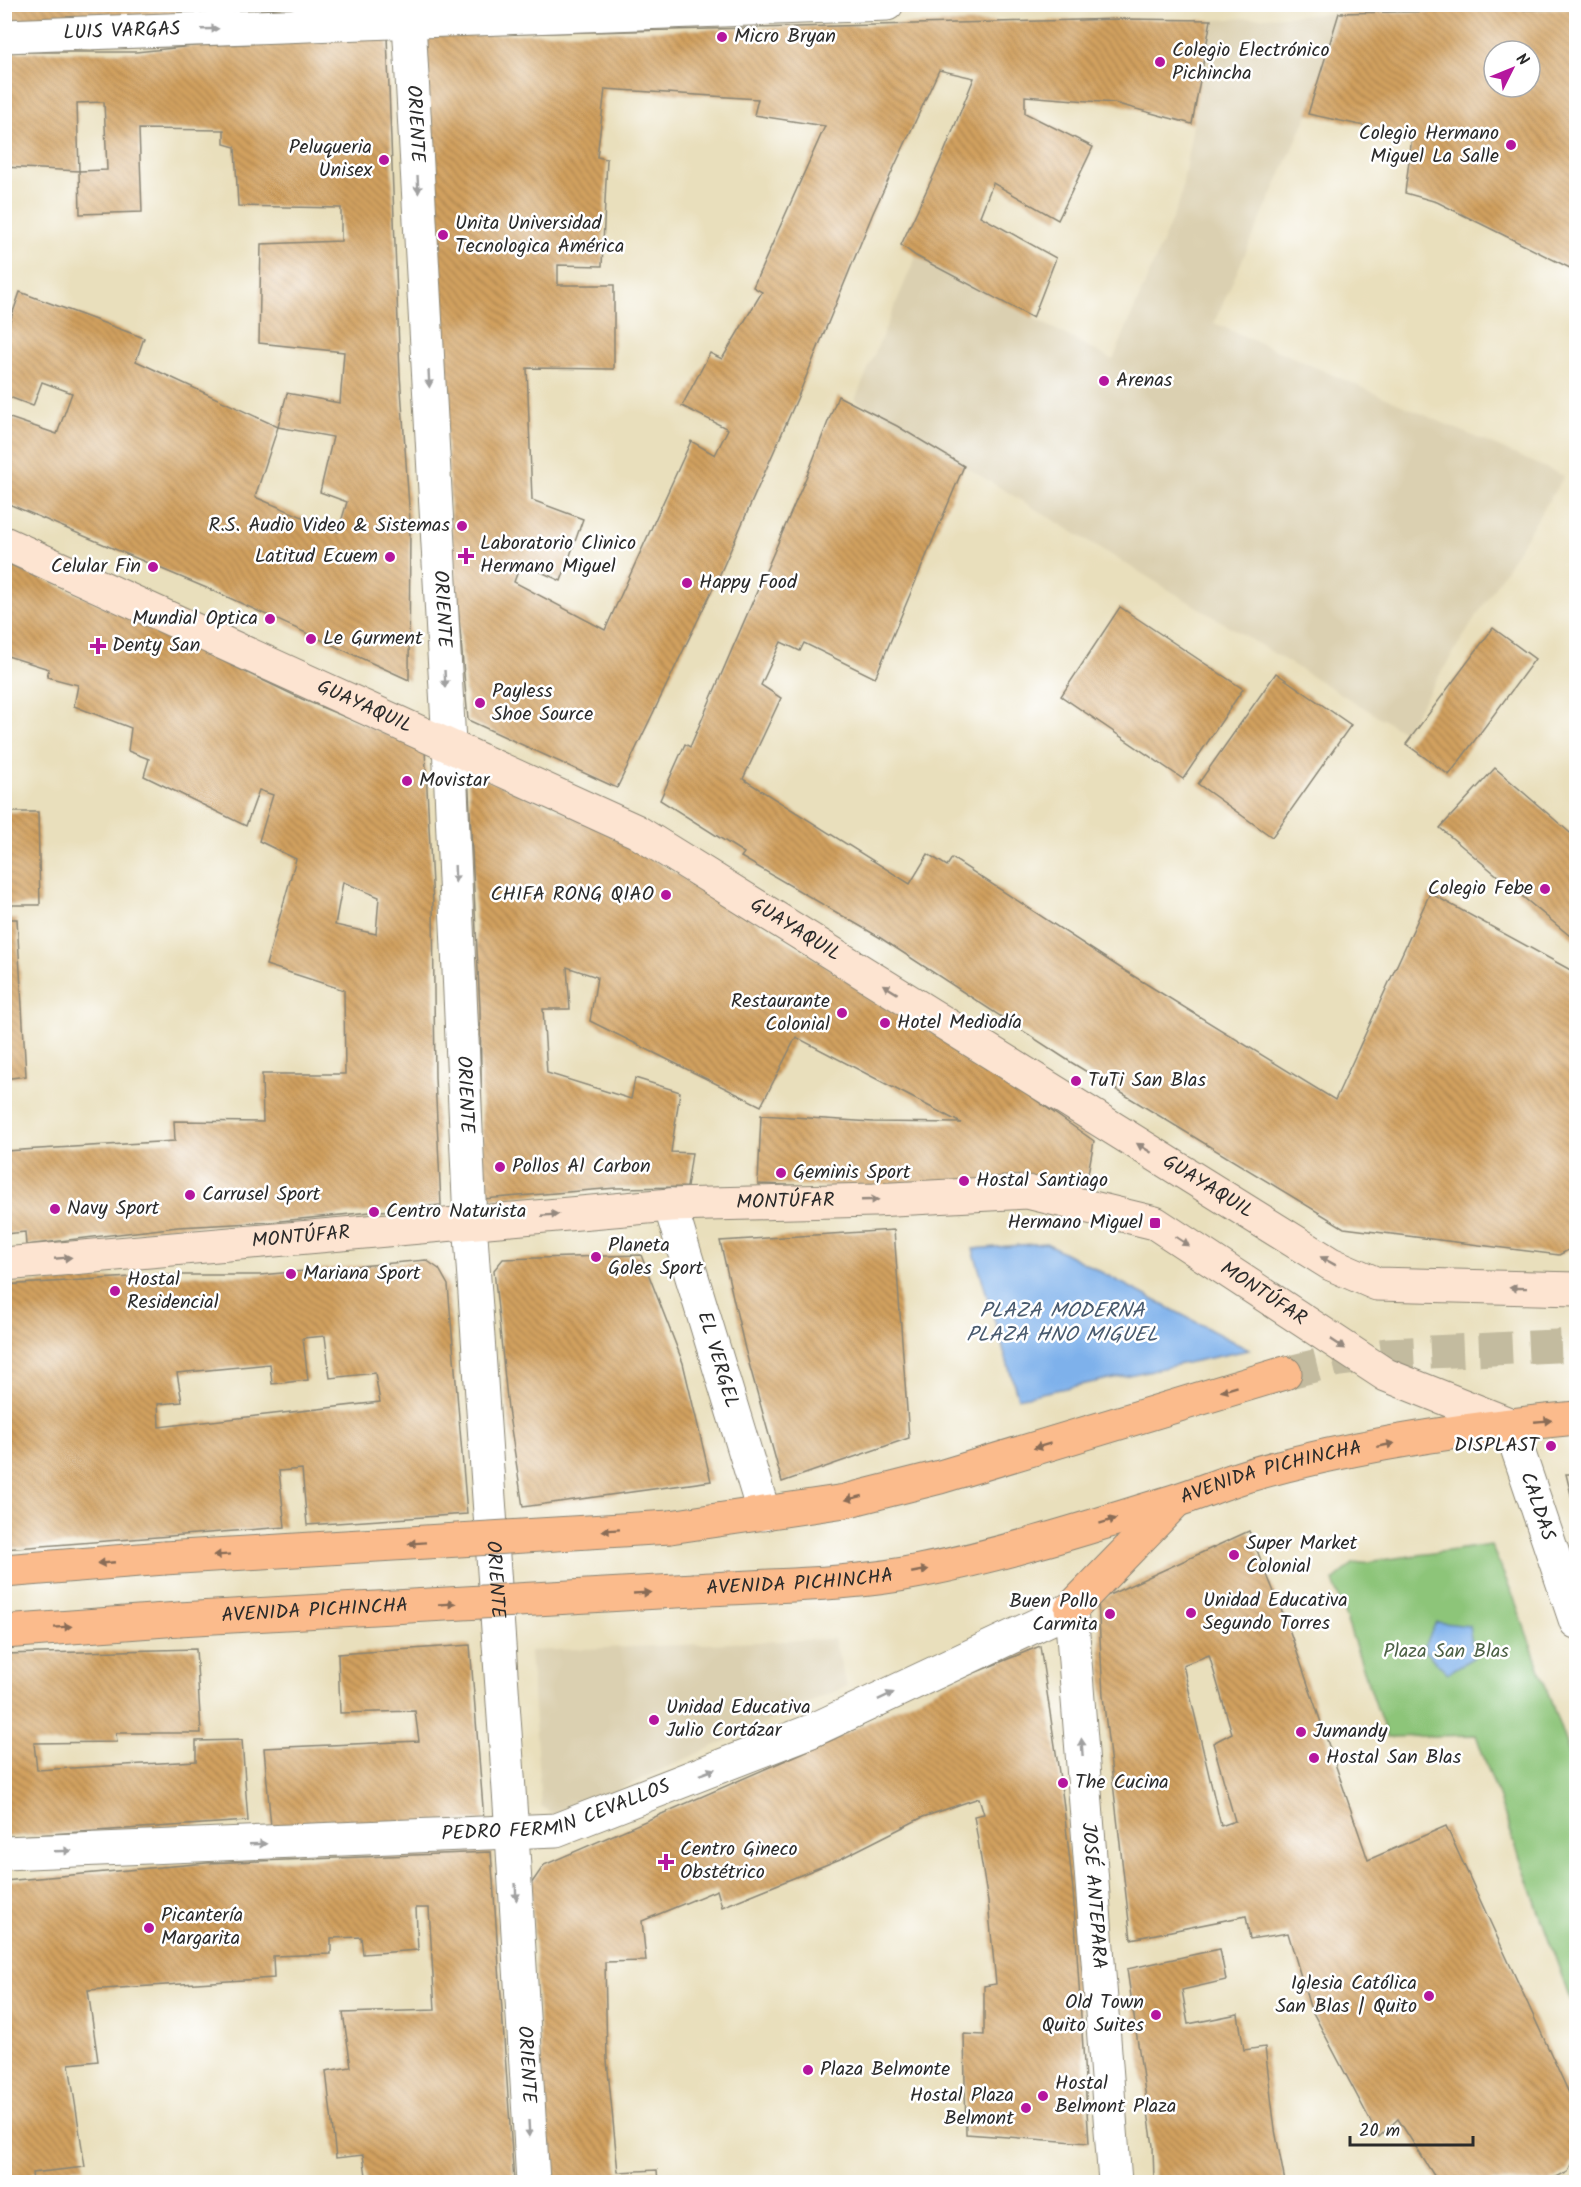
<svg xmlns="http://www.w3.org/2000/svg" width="1581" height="2187" viewBox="0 0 1581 2187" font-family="Kalam,sans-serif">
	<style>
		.built { fill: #dbd0b1 }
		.park { fill: #8dc579; stroke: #5c7852; stroke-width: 1.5 }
		.water { fill: #7eb1eb; stroke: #546e8b; stroke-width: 1.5 }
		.building { fill: url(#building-back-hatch); fill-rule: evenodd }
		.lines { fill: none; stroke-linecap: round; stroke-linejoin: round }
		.primary-tunnel { stroke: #c3bb9f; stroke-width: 33; stroke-dasharray: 33 16; stroke-linecap: butt }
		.street-casing { stroke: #8a8574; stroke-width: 35 }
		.secondary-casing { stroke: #8a8574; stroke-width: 35 }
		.primary-casing { stroke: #8a8574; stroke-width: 35 }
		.street { stroke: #fff; stroke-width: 33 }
		.secondary { stroke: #fde4d1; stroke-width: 33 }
		.primary { stroke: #fbbb8c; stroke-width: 33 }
		.primary-bridge-casing { stroke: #8a8574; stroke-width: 35; stroke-linecap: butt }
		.primary-bridge { stroke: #fbbb8c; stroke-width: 33 }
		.oneway { fill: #a0a0a0 }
		.oneway2 { fill: #94887e }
		.oneway3 { fill: #896c57 }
		.poi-dot { fill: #b5179e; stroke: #fff; stroke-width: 2 }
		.labels { text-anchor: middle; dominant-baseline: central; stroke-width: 5; stroke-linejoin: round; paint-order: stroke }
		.street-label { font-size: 20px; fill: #2b2b2b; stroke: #fff }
		.poi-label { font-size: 20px; fill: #2b2b2b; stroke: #fff; text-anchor: start }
		.park-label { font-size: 20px; fill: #4d6146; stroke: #fff }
		.water-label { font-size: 21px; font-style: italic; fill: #485a6e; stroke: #fff }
	</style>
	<defs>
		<pattern id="building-back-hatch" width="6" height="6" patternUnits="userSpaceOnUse" patternTransform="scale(1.5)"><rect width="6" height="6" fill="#d2a15f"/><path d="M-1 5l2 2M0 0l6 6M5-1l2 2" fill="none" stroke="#ab834f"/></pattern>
	</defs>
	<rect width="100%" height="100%" fill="#fff"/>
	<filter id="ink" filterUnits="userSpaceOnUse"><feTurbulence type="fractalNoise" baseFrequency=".0167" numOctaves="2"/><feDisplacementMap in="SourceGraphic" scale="12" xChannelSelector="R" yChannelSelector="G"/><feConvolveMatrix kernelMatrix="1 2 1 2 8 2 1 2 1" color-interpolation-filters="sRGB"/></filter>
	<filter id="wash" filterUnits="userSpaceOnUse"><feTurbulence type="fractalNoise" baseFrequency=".008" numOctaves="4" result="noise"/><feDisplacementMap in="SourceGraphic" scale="24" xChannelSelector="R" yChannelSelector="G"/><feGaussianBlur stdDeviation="1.35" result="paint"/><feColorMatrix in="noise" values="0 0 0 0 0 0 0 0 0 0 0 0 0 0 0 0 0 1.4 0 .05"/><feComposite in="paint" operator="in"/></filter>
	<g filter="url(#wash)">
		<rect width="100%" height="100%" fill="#e9dfbc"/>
		<g class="built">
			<polygon points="1339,13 1308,114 1214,323 1564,476 1404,732 855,400 916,256 1113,360 1180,200 1211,20"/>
			<polygon points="834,1639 847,1686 557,1817 541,1806 530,1651"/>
		</g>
		<polygon class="park" points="1491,1545 1514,1598 1576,1772 1576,2010 1574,2010 1476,1735 1387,1737 1333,1581 1353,1564"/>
		<g class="water">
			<polygon points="1046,1243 1249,1350 1018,1398 973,1249"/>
			<polygon points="1436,1622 1469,1626 1474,1657 1448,1673 1423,1650"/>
		</g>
		<g id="blocks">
			<g class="building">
				<polygon points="4,4 294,4 294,6 228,13 4,26"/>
				<path d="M1576,9V271L1437,202L1405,193L1412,136L1308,114L1339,13ZM1494,51H1530V87H1494Z"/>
				<path d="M1121,19L1211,20L1192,124L1114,103L1025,96V113L1093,147L1058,220L993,183L980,216L1056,258L1033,318L916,256L901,245L943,155L974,78L939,70L873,213L797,399L720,574L617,788L468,720L452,539L425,36ZM605,89L758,99L754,115L825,126L753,287L762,292L722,359L710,353L682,406L728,429L715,455L691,441L605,630L514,582L521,563L561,581L583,519L532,500L527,368L614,369V285H558V265L602,266L607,159L597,157Z"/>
				<path d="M387,36L400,374L410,521L409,680L223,595L4,502V416L57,434L72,393L42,382L33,406L4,395V338L20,292L144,338L136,361L278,427L287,393L340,403L344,352L259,343L261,244L341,241V208L238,206L235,147L224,144V130L139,129L142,212L80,214L79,171L107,170L104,102L77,103L79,171L4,167V52H136L222,43ZM278,427L333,437L320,492L347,502L338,532L255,497Z"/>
				<polygon points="838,396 897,426 964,466 875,678 804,643 800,651 781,642 761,685 781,698 743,779 910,884 928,854 947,866 952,858 1122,969 1335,1100 1430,893 1576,973 1576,1246 1559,1255 1344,1228 1069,1061 879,937 741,857 744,853 660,800 685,744 690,747 808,473"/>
				<path d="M4,562L145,624L302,699L425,750L433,904L435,1078L441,1205L270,1222L178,1227L26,1245L25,1232L5,1234V1151L175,1141L174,1121L263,1122L262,1074H345L344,990L266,965L296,859L259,841L273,795L259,790L246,826L144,776L149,759L128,751L131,728L74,706L78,685L47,677L49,669L4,655ZM343,882L379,897L376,934L335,925Z"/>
				<polygon points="1120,607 1243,689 1183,779 1061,696"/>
				<polygon points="1493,628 1535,659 1449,775 1406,744"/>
				<polygon points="1276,673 1351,725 1272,837 1198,784"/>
				<polygon points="1495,768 1576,838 1576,941 1440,828"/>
				<polygon points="468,772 595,826 699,887 986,1065 1094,1141 1087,1179 873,1188 758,1184 761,1115 873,1122 961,1123 796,1037 761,1106 590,1021 597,977 567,967 570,1009 543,1009 547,1073 631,1099 635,1078 680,1092 671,1152 692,1153 687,1187 616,1188 483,1199 480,1009"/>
				<polygon points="4,812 38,812 40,905 4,905"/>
				<polygon points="4,919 17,919 26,1076 4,1079"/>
				<polygon points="894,1230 909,1438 782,1482 745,1349 720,1241"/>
				<polygon points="641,1255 683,1363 711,1481 523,1507 508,1409 494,1270 503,1259"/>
				<path d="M426,1260L439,1269L448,1285L467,1514L307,1525L302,1469L279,1471L285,1527L4,1549V1285L163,1275H260ZM325,1336L330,1378L375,1373L380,1402L159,1427L158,1404L182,1402L177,1373L270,1364L272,1384L308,1380L303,1338Z"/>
				<polygon points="1566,1474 1576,1474 1576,1515"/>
				<path d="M1249,1531L1288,1626L1368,1860L1446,1826L1574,2104L1576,2154L1568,2172L1549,2182H1438L1398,2119L1379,2137L1310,2007L1288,1933L1250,1939L1246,1916L1131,1939L1103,1696L1098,1600ZM1209,1655L1232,1733L1213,1743L1235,1821L1221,1826L1183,1665Z"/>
				<polygon points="470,1645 484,1820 271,1827 264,1748 419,1741 415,1711 340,1713 338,1654"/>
				<polygon points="1040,1646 1063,1799 1073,1890 1089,2143 966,2134 964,2034 984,2035 984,1986 996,1984 988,1902 974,1816 984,1814 979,1798 923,1817 840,1859 722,1907 717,1890 642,1921 646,1961 605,1962 607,2060 618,2172 657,2170 658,2182 548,2182 531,1884 544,1865 832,1740 947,1684"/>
				<polygon points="196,1649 201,1733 116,1733 117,1742 34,1743 37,1770 196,1761 196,1741 242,1740 248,1821 4,1837 4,1654"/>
				<polygon points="491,1852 514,2182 367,2182 363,2155 336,2158 326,2071 351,2067 343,2013 435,2010 429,1908 416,1908 418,1950 363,1954 361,1937 331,1938 331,1954 273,1956 274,1978 88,1990 98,2061 69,2064 85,2167 32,2173 33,2182 4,2182 4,1881 207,1863"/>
				<polygon points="1220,1949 1226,1980 1182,1990 1188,2024 1238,2014 1244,2050 1265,2047 1275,2130 1285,2182 1154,2182 1153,2146 1127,1969"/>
			</g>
		</g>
	</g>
	<g filter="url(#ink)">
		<use href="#blocks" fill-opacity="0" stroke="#8a8574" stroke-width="1.5"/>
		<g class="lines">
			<polyline class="primary-tunnel" points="1285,1373 1339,1360 1388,1354 1576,1345"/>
			<defs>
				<g id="street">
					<path id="s1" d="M408,4L449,743L470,1221L512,1834L533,2182"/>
					<path id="s2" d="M4,36L887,4"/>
					<path id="s3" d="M670,1205L764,1514"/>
					<path id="s4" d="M1509,1424L1576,1622"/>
					<path id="s5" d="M4,1853L556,1830L811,1731L1071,1609L1115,2182"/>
				</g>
				<g id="secondary">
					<path id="s6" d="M4,543L636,831L1331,1264L1377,1284L1576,1289"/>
					<path id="s7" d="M4,1264L670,1205L874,1200L1027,1192L1155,1223L1386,1375L1509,1424"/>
				</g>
				<g id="primary">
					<polyline points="670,1527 845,1501 940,1477 1285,1373"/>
					<polyline points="4,1571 164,1558"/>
					<path id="s8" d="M694,1590C769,1585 847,1586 920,1571C1006,1554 1090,1527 1174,1501C1198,1494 1222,1483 1246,1476C1349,1446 1470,1428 1576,1418"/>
					<polyline points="1071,1609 1175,1502"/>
					<polyline points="4,1632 179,1619"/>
				</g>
			</defs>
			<use href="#street" class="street-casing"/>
			<use href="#secondary" class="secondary-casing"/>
			<use href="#primary" class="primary-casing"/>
			<use href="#street" class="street"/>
			<use href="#secondary" class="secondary"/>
			<use href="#primary" class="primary"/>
			<defs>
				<g id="primary-bridge">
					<polyline points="164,1558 670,1527"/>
					<path id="s9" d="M179,1619L694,1590"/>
				</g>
			</defs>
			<use href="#primary-bridge" class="primary-bridge-casing"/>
			<use href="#primary-bridge" class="primary-bridge"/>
		</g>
		<defs><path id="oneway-solid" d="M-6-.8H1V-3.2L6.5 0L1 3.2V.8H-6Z" transform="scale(1.5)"/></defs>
		<g class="oneway">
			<use href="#oneway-solid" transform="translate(210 29) rotate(-2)"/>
			<use href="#oneway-solid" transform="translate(418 185) rotate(87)"/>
			<use href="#oneway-solid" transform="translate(429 379) rotate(87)"/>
			<use href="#oneway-solid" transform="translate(445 679) rotate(87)"/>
			<use href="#oneway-solid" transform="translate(455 874) rotate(88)"/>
			<use href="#oneway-solid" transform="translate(886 1696) rotate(-25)"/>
			<use href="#oneway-solid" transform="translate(1082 1747) rotate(-94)"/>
			<use href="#oneway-solid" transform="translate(707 1772) rotate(-21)"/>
			<use href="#oneway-solid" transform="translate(258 1844) rotate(-2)"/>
			<use href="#oneway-solid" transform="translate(63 1851) rotate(-2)"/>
			<use href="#oneway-solid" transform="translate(516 1892) rotate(87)"/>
			<use href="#oneway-solid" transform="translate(529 2129) rotate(87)"/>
		</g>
		<g class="oneway2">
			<use href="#oneway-solid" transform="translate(890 989) rotate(-148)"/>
			<use href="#oneway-solid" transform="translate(1144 1148) rotate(-148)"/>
			<use href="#oneway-solid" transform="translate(870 1200) rotate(-2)"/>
			<use href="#oneway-solid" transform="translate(550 1215) rotate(-5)"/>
			<use href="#oneway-solid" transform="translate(1182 1241) rotate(34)"/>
			<use href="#oneway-solid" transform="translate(63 1258) rotate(-5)"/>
			<use href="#oneway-solid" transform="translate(1328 1261) rotate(-151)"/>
			<use href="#oneway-solid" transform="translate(1518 1288) rotate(-179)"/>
			<use href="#oneway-solid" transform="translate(1338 1344) rotate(34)"/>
		</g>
		<g class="oneway3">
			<use href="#oneway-solid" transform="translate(1229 1389) rotate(163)"/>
			<use href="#oneway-solid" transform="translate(1543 1421) rotate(-5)"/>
			<use href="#oneway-solid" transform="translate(1386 1445) rotate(-11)"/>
			<use href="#oneway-solid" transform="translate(1042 1446) rotate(163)"/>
			<use href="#oneway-solid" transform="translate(854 1498) rotate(166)"/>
			<use href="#oneway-solid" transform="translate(1108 1521) rotate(-17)"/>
			<use href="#oneway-solid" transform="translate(611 1530) rotate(176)"/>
			<use href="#oneway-solid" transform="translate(417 1543) rotate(176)"/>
			<use href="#oneway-solid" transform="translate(222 1555) rotate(176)"/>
			<use href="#oneway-solid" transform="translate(106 1563) rotate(175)"/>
			<use href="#oneway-solid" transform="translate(920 1571) rotate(-11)"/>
			<use href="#oneway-solid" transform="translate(642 1593) rotate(-3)"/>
			<use href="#oneway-solid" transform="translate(447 1604) rotate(-3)"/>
			<use href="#oneway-solid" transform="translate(63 1627) rotate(-4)"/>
		</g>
	</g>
	<g class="poi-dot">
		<circle cx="722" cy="37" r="6"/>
		<circle cx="1160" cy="62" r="6"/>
		<circle cx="1511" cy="145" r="6"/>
		<circle cx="384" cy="160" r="6"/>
		<circle cx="443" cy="235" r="6"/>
		<circle cx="1104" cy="381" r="6"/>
		<circle cx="462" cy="526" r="6"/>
		<path d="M463 547h6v6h6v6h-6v6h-6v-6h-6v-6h6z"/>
		<circle cx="390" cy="557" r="6"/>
		<circle cx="153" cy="567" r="6"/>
		<circle cx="687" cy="583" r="6"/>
		<circle cx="270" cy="619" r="6"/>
		<circle cx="311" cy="639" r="6"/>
		<path d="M95 637h6v6h6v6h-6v6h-6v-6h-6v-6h6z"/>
		<circle cx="480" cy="703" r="6"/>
		<circle cx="407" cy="781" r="6"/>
		<circle cx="1545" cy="889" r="6"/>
		<circle cx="666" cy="895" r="6"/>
		<circle cx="842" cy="1013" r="6"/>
		<circle cx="885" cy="1023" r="6"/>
		<circle cx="1076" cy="1081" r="6"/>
		<circle cx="500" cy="1167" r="6"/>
		<circle cx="781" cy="1173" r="6"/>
		<circle cx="964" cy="1181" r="6"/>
		<circle cx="190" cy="1195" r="6"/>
		<circle cx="55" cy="1209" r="6"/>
		<circle cx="374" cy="1212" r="6"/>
		<rect x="1149" y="1217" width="12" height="12" rx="3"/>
		<circle cx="596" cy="1257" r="6"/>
		<circle cx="291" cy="1274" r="6"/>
		<circle cx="115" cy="1291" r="6"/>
		<circle cx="1551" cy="1446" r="6"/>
		<circle cx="1234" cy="1555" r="6"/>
		<circle cx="1191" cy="1613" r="6"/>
		<circle cx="1110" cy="1614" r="6"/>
		<circle cx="654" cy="1720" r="6"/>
		<circle cx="1301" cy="1732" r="6"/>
		<circle cx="1314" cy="1758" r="6"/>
		<circle cx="1063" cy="1783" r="6"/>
		<path d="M663 1853h6v6h6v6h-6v6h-6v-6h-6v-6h6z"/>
		<circle cx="149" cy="1928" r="6"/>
		<circle cx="1429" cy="1996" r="6"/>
		<circle cx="1156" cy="2015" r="6"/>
		<circle cx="808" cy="2070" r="6"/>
		<circle cx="1043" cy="2096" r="6"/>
		<circle cx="1026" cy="2108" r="6"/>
	</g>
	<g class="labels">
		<g class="street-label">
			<text stroke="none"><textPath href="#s2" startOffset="118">LUIS VARGAS</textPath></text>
			<text stroke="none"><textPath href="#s1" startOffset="120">ORIENTE</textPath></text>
			<text stroke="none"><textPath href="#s1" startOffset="606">ORIENTE</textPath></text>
			<text stroke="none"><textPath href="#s6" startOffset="396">GUAYAQUIL</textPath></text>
			<text stroke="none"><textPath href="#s6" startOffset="882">GUAYAQUIL</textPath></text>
			<text stroke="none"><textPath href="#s1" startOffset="1092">ORIENTE</textPath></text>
			<text stroke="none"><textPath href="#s6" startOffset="1368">GUAYAQUIL</textPath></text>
			<text stroke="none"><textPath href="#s7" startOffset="784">MONTÚFAR</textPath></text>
			<text stroke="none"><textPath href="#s7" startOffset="298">MONTÚFAR</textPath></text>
			<text stroke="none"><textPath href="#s7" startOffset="1287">MONTÚFAR</textPath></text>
			<text stroke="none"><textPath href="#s3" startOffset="162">EL VERGEL</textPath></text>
			<text stroke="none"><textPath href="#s8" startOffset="592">AVENIDA PICHINCHA</textPath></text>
			<text stroke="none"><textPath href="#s4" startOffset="87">CALDAS</textPath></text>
			<text stroke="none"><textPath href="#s1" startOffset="1578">ORIENTE</textPath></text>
			<text stroke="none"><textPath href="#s8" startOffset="106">AVENIDA PICHINCHA</textPath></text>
			<text stroke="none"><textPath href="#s9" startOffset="136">AVENIDA PICHINCHA</textPath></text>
			<text stroke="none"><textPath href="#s5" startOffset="556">PEDRO FERMIN CEVALLOS</textPath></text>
			<text stroke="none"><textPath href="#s5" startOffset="1401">JOSÉ ANTEPARA</textPath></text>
			<text stroke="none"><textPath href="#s1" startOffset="2064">ORIENTE</textPath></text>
		</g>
		<g class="poi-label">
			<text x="734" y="37">Micro Bryan</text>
			<text x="1172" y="51">Colegio Electrónico<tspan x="1172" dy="23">Pichincha</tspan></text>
			<text x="1499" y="134" text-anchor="end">Colegio Hermano<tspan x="1499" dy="23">Miguel La Salle</tspan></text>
			<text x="372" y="148" text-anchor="end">Peluqueria<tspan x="372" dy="23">Unisex</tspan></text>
			<text x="455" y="224">Unita Universidad<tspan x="455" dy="23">Tecnologica América</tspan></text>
			<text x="1116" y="381">Arenas</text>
			<text x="450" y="526" text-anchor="end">R.S. Audio Video &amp; Sistemas</text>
			<text x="480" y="544">Laboratorio Clinico<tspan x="480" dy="23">Hermano Miguel</tspan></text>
			<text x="378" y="557" text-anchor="end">Latitud Ecuem</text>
			<text x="141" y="567" text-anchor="end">Celular Fin</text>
			<text x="699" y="583">Happy Food</text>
			<text x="258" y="619" text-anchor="end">Mundial Optica</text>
			<text x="323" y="639">Le Gurment</text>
			<text x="112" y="646">Denty San</text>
			<text x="492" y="692">Payless<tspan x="492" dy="23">Shoe Source</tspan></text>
			<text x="419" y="781">Movistar</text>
			<text x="1533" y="889" text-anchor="end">Colegio Febe</text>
			<text x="654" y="895" text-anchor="end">CHIFA RONG QIAO</text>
			<text x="830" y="1002" text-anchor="end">Restaurante<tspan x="830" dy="23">Colonial</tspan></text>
			<text x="897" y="1023">Hotel Mediodía</text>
			<text x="1088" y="1081">TuTi San Blas</text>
			<text x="512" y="1167">Pollos Al Carbon</text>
			<text x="793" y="1173">Geminis Sport</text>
			<text x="976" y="1181">Hostal Santiago</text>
			<text x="202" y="1195">Carrusel Sport</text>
			<text x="67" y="1209">Navy Sport</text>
			<text x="386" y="1212">Centro Naturista</text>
			<text x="1143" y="1223" text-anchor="end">Hermano Miguel</text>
			<text x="608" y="1246">Planeta<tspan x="608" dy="23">Goles Sport</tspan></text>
			<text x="303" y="1274">Mariana Sport</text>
			<text x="127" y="1280">Hostal<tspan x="127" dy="23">Residencial</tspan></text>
			<text x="1539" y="1446" text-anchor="end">DISPLAST</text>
			<text x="1246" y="1544">Super Market<tspan x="1246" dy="23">Colonial</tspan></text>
			<text x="1203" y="1601">Unidad Educativa<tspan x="1203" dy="23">Segundo Torres</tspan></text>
			<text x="1098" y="1602" text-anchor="end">Buen Pollo<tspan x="1098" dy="23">Carmita</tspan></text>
			<text x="666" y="1708">Unidad Educativa<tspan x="666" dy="23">Julio Cortázar</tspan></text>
			<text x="1313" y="1732">Jumandy</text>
			<text x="1326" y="1758">Hostal San Blas</text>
			<text x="1075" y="1783">The Cucina</text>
			<text x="680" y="1850">Centro Gineco<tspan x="680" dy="23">Obstétrico</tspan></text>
			<text x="161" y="1916">Picantería<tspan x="161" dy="23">Margarita</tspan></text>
			<text x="1417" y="1984" text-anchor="end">Iglesia Católica<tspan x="1417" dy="23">San Blas | Quito</tspan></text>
			<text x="1144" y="2003" text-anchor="end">Old Town<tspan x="1144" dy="23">Quito Suites</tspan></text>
			<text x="820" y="2070">Plaza Belmonte</text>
			<text x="1055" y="2084">Hostal<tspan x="1055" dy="23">Belmont Plaza</tspan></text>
			<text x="1014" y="2096" text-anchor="end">Hostal Plaza<tspan x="1014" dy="23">Belmont</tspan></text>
		</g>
		<g class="park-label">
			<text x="1446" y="1652">Plaza San Blas</text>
		</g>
		<g class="water-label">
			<text x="1062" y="1311">PLAZA MODERNA<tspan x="1062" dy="24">PLAZA HNO MIGUEL</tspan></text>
		</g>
	</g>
	<rect width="1581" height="2187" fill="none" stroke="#fff" stroke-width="24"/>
	<g transform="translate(1512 69) rotate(47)"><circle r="28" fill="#ffffff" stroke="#aaaaaa" stroke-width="1.5"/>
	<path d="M0-4.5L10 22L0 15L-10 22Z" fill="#b5179e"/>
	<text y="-9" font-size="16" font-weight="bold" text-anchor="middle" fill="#2b2b2b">N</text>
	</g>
	<path d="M1350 2136v9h123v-9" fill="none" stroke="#2b2b2b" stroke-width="3"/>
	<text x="1359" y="2136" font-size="18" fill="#2b2b2b" stroke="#ffffff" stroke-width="4.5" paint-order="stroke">20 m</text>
</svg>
